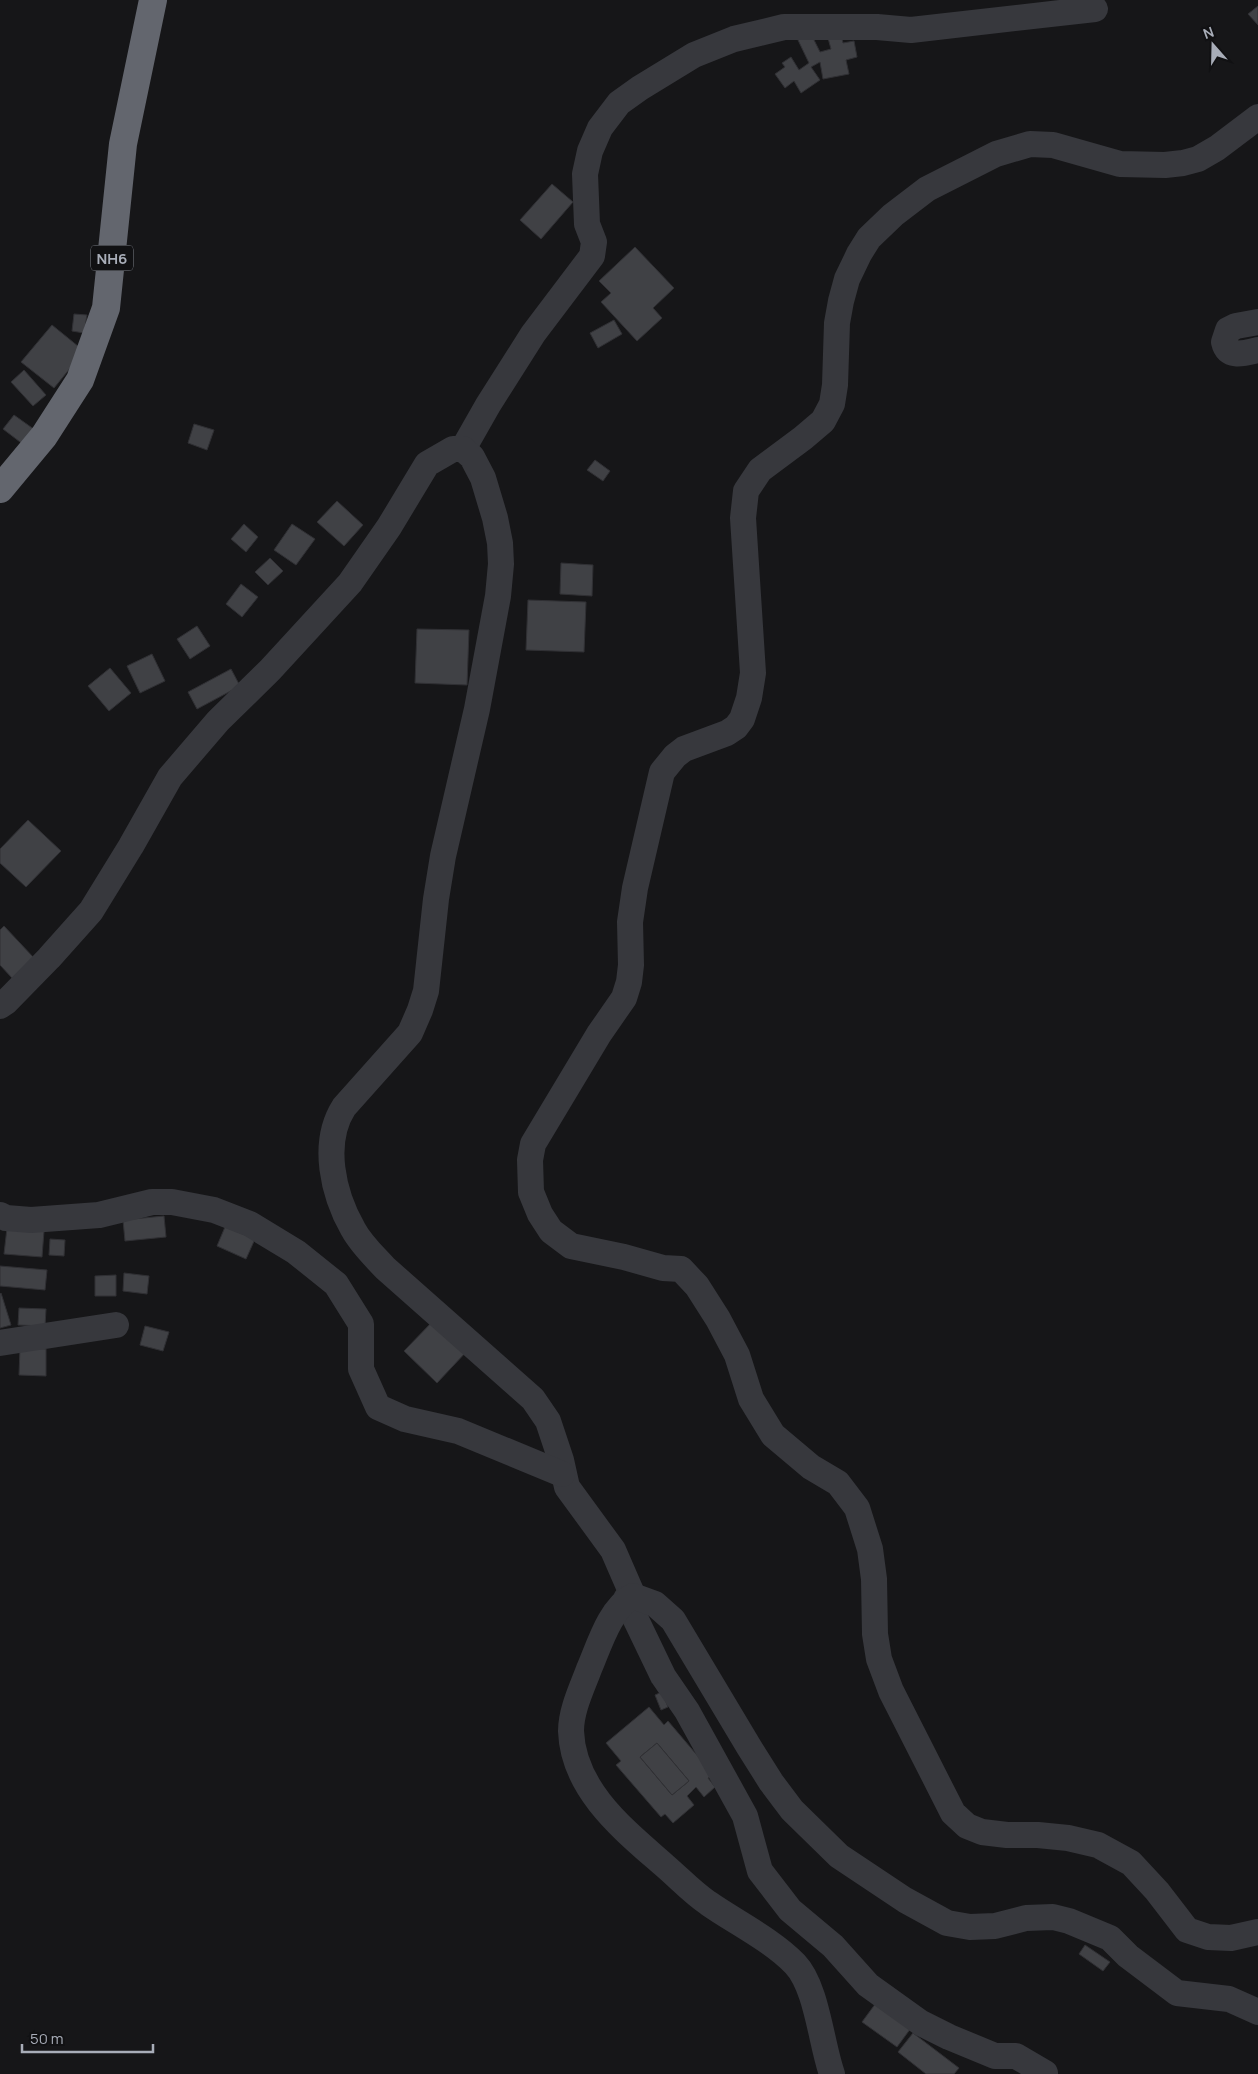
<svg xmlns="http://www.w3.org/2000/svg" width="1258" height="2074" viewBox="0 0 1258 2074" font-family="Manrope,sans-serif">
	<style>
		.building { fill: #404145; stroke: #303034; fill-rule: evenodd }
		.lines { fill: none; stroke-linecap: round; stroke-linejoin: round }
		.minor { stroke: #37383d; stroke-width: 26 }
		.highway { stroke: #63666e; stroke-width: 28 }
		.labels { text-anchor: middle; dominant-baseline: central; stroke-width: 5; stroke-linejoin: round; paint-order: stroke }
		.shield { fill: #111113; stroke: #7b7e86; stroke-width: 1 }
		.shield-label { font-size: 15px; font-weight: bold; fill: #a8adb8 }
	</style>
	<rect width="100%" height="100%" fill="#161618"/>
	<g class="building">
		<polygon points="1258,6 1258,25 1248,14"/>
		<polygon points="811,34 820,52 831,49 828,38 841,35 843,43 854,41 857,57 846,60 849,74 823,79 820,62 811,67 820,80 801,93 794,81 785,88 775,74 785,67 782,63 791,57 799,70 809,63 798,40"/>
		<polygon points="552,184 573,202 541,239 520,220"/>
		<polygon points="635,247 674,288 653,308 662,318 637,341 601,302 611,293 599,281"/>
		<polygon points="74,314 87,315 84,333 72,331"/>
		<polygon points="614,320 622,334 598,348 590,333"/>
		<polygon points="52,325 84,351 54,388 21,362"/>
		<polygon points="24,370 46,395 33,406 11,382"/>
		<polygon points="14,415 35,430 24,445 3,429"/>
		<polygon points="194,424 214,430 207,450 188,443"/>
		<polygon points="595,460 610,471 603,481 587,470"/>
		<polygon points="337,501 363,525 344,546 317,522"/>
		<polygon points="244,524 258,537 246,552 231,539"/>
		<polygon points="292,524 315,539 296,565 274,550"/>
		<polygon points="270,558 283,571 268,585 255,572"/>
		<polygon points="561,563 593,565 592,596 560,594"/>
		<polygon points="241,584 258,597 242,617 226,604"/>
		<polygon points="528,600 586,602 584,652 526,650"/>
		<polygon points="197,626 210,646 190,659 177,639"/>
		<polygon points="417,629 469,630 467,685 415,683"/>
		<polygon points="152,654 165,681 140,693 127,666"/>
		<polygon points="110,668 131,693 109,711 88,686"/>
		<polygon points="231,669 240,686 197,709 188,692"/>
		<polygon points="28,820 61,851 26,887 0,863 0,849"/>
		<polygon points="4,926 34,958 12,978 0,965 0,930"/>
		<polygon points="164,1216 166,1237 125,1241 123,1220"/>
		<polygon points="225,1227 255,1239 246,1259 217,1246"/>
		<polygon points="7,1228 44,1231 42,1257 4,1254"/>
		<polygon points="50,1239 65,1240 64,1256 49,1255"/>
		<polygon points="0,1266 47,1270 45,1290 0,1286"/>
		<polygon points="124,1273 149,1276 147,1294 123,1291"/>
		<polygon points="116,1275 116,1296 95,1296 95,1276"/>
		<polygon points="1,1293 11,1325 0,1328 0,1294"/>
		<polygon points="19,1308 46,1309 45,1326 18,1325"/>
		<polygon points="434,1320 467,1351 437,1383 404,1351"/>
		<polygon points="145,1326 169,1332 163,1351 140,1345"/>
		<polygon points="20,1348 46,1349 46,1376 19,1375"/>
		<polygon points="662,1692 668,1707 661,1710 655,1695"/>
		<path d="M649,1707L664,1725L668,1721L713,1774L708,1778L715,1787L704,1797L696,1787L687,1796L694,1805L673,1823L665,1814L661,1817L616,1765L621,1761L606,1743ZM657,1743L689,1781L672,1795L640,1757Z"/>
		<polygon points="657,1743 689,1781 672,1795 640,1757"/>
		<polygon points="1085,1945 1110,1962 1103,1971 1079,1954"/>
		<polygon points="876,2003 911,2028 897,2047 862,2022"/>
		<polygon points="913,2033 959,2068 954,2074 926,2074 898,2052"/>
	</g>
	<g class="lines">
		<g class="minor">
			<polyline points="1258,117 1217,148 1198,159 1183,163 1165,165 1120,164 1053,145 1030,144 996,154 927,189 893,215 869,238 859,254 847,279 841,301 837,323 835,385 832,404 823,421 803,438 760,470 746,491 743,518 753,673 749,698 742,719 736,727 727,733 684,749 675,756 662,772 635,888 630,922 631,965 629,982 624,998 599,1034 533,1144 530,1160 531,1192 540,1214 551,1231 571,1246 624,1257 663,1268 681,1269 697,1286 718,1319 737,1355 751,1399 773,1435 811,1467 838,1483 857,1508 870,1549 874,1579 875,1634 879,1659 891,1691 953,1813 967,1826 982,1832 1007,1835 1038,1835 1068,1838 1098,1845 1131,1863 1157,1891 1187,1930 1208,1937 1231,1938 1258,1932"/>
			<path d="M1258,322L1236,326L1228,330L1224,342C1228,359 1245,353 1258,350"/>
			<polyline points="463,449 488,405 533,334 592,256 594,242 587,224 585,174 590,151 600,128 619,103 640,88 694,55 734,39 784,27 877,27 911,30 1095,9"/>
			<path d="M0,1006L6,1002L49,958L91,911L131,846L170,777L218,721L270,670L350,583L389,527L427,464L453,449H463L472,457L483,478L495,518L500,543L501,564L498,596L477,709L443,856L436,899L426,991L420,1010L410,1033L344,1107C321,1143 333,1194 353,1229C361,1244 373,1255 385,1268L533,1399L548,1421L561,1460L567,1487L613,1550L633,1596"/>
			<polyline points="0,1215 6,1218 31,1220 99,1215 152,1202 172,1202 214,1210 250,1224 296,1252 336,1284 361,1324 361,1369 378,1407 405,1419 458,1431 562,1474"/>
			<polyline points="0,1343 116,1325"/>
			<polyline points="626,1599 663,1676 687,1711 745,1816 760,1871 790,1910 833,1946 868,1985 921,2023 949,2037 995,2056 1016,2056 1045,2073"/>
			<path d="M832,2074C821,2043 817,1987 795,1964C772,1940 735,1922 708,1903C693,1893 679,1878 665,1866C624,1830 573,1790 571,1731C571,1710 582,1688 589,1669C599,1646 610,1608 633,1596L655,1604L673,1620L749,1747L771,1782L792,1810L839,1856L905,1900L947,1923L970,1927L995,1926L1026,1918L1053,1917L1069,1921L1110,1938L1128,1956L1177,1993L1229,1999L1258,2012"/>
		</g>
		<polyline class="highway" points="0,489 44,436 80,380 106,308 123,144 153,0"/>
	</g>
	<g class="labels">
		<rect class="shield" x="91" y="245.5" width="42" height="25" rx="4"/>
		<g class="shield-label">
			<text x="112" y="258">NH6</text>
		</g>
	</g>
	<g transform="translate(1213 45) rotate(340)" stroke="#111113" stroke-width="4" paint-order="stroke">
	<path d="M0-4L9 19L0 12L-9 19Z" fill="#a8adb8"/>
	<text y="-8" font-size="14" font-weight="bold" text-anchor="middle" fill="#a8adb8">N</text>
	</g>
	<path d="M22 2044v8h131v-8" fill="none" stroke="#a8adb8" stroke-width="2.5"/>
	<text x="30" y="2044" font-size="15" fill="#a8adb8" stroke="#111113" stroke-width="4" paint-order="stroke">50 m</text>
</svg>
